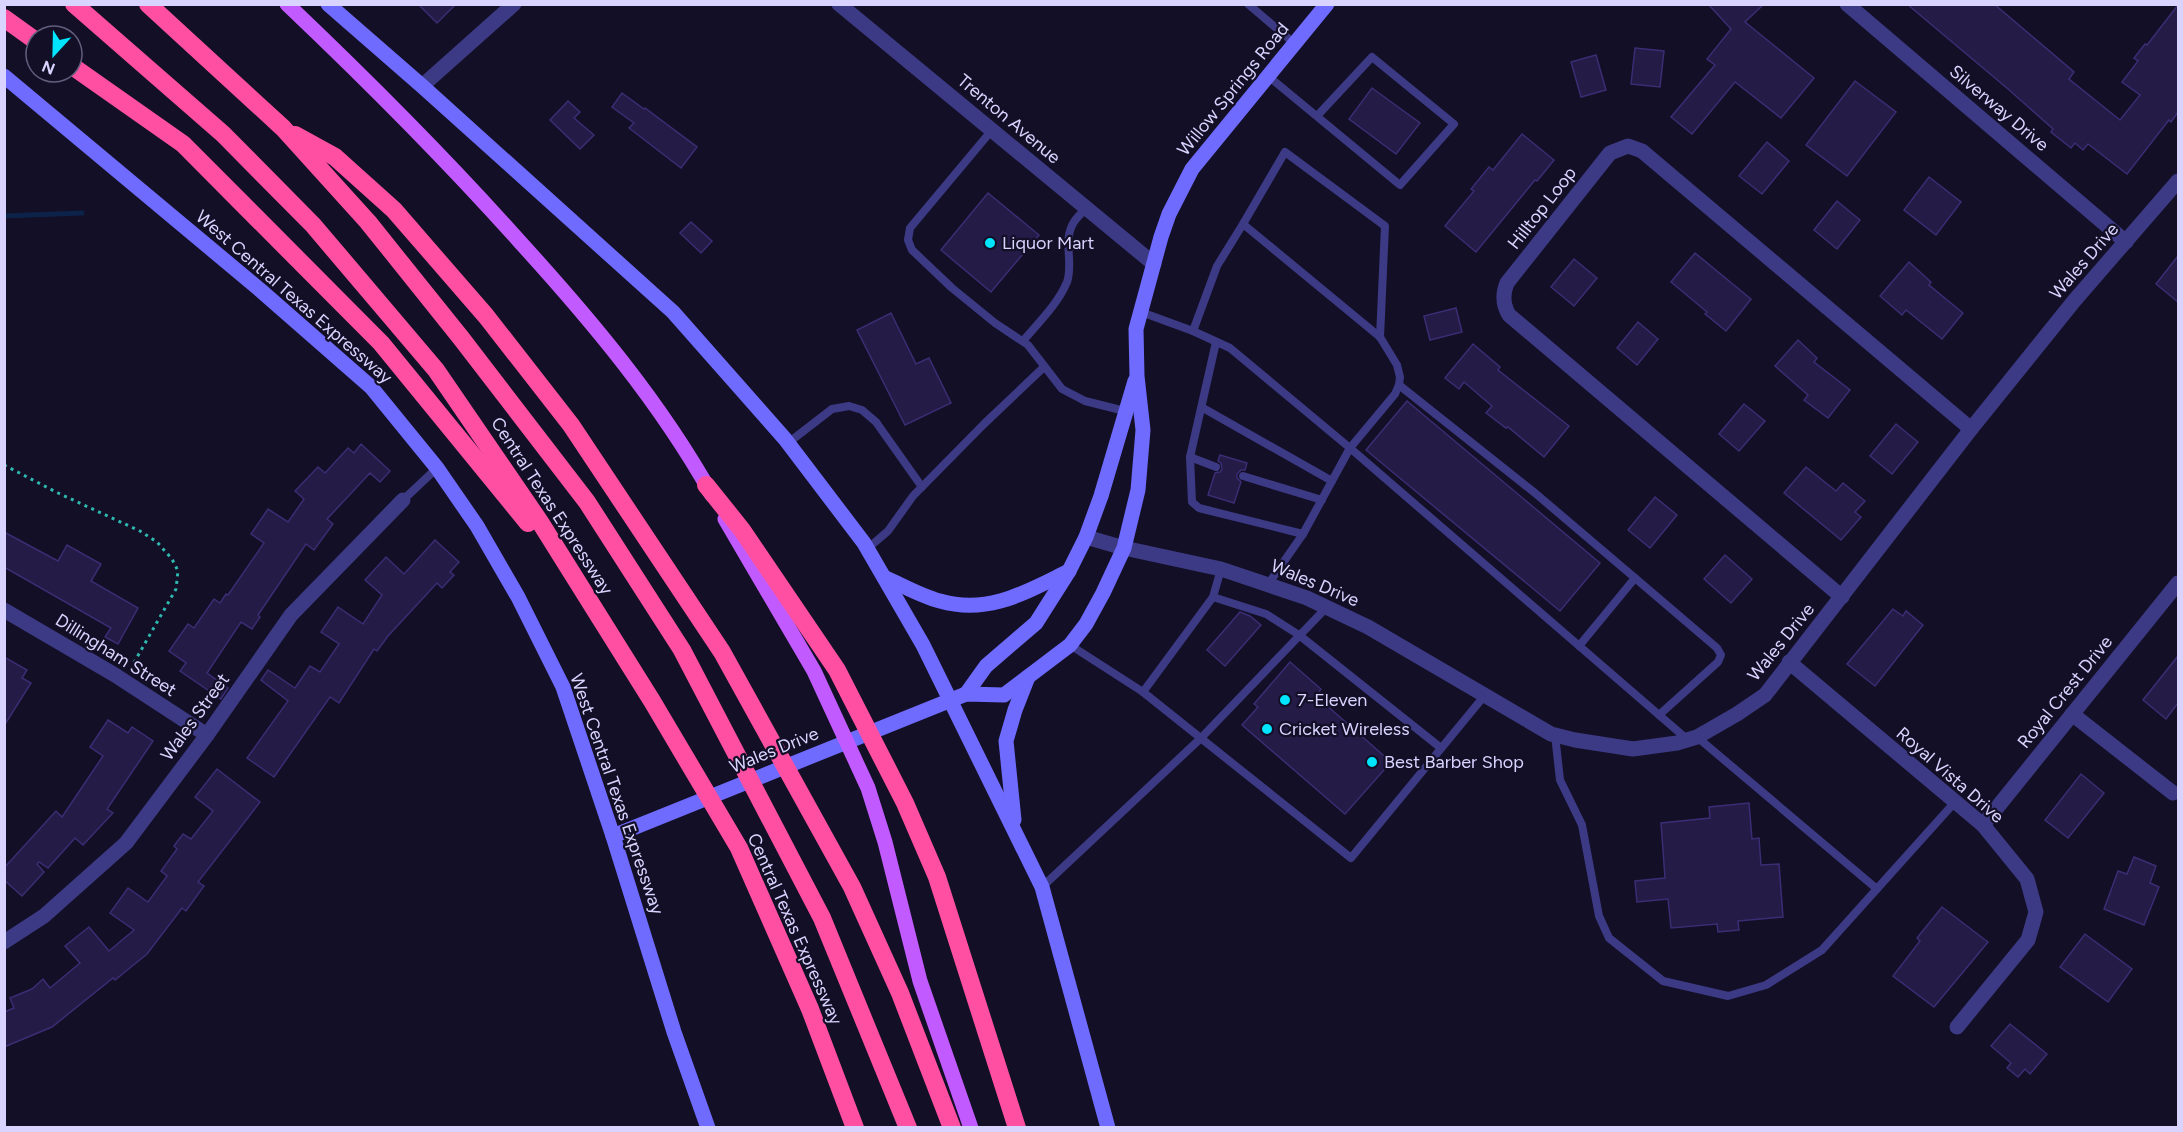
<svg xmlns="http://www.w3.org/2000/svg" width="2183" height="1132" viewBox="0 0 2183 1132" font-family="Figtree,sans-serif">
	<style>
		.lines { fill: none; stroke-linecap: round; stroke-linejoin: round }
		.stream { stroke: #0c2248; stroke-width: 5 }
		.building { fill: #241b47; stroke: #3b2d73; stroke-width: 1.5 }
		.path { stroke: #2fb8b0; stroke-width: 3; stroke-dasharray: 3 4.5; stroke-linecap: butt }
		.lane { stroke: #3d3a85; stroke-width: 8 }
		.street { stroke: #3d3a85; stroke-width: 15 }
		.secondary { stroke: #6f6bff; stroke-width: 15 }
		.primary { stroke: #c25bff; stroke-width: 15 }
		.highway { stroke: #ff4fa3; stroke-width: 18 }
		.poi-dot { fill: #00e5ff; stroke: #130f26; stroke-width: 2 }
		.labels { text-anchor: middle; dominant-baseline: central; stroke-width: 4.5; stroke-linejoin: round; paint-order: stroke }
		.street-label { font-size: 18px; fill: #d9d4ff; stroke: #130f26 }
		.poi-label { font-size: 18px; fill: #d9d4ff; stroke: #130f26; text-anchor: start }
	</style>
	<rect width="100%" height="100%" fill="#130f26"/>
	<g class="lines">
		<polyline class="stream" points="4,216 82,213"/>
	</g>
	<g class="building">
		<polygon points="418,4 456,4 437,23"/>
		<polygon points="1708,4 1764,4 1745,22 1814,78 1781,118 1735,82 1692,134 1671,117 1715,65 1707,59 1731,29"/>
		<polygon points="1907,4 1994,4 2074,72 2069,79 2120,120 2140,95 2122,82 2138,61 2134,58 2145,44 2147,45 2178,5 2178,112 2171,122 2169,120 2127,174 2088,144 2083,150 2075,143 2071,148 2051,132 2053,129 2008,89"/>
		<polygon points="1635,48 1664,51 1660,87 1631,84"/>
		<polygon points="1596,55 1606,90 1581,97 1571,62"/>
		<polygon points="1855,81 1896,112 1847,176 1806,145"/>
		<polygon points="1372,88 1420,123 1396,154 1349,119"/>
		<polygon points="622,93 644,109 645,108 697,147 681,168 629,128 634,123 612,107"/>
		<polygon points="568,101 580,112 574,118 594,135 580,149 550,120"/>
		<polygon points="1522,134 1554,160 1537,181 1535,180 1476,252 1445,226 1474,191 1471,189 1489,167 1493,170"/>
		<polygon points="1767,142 1789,161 1762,194 1739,176"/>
		<polygon points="1929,177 1961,202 1936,235 1904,210"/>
		<polygon points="988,193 1039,235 991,292 941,250"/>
		<polygon points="1837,201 1860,220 1837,249 1814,230"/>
		<polygon points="691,222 712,241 701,253 680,233"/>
		<polygon points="1695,253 1751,299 1726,331 1705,314 1707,312 1671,282"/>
		<polygon points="2178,256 2178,302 2156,284"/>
		<polygon points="1574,259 1597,278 1574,306 1551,287"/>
		<polygon points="1909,262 1931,282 1929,285 1963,313 1942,339 1906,310 1902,315 1880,296"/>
		<polygon points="1456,308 1462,332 1430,340 1424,316"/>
		<polygon points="891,313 916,364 929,358 951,403 905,425 857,330"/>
		<polygon points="1638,322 1658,339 1637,365 1617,348"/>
		<polygon points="1798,340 1817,358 1814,362 1850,390 1828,418 1804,400 1808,395 1775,366"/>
		<polygon points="1473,344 1500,367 1498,370 1569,426 1544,457 1508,427 1506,428 1486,413 1492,406 1464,382 1459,389 1445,378"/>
		<polygon points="1407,401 1600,563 1560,611 1366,450"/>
		<polygon points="1744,404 1765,421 1739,451 1719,434"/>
		<polygon points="1896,424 1918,442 1892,474 1870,456"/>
		<polygon points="361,444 390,471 380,482 370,473 327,519 333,524 314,550 306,544 258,615 260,617 252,629 241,622 207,673 228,688 221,699 180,671 186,663 169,651 188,624 194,628 214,599 220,603 226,594 228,595 264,543 251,534 268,509 288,522 304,499 295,491 318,467 325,473 348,448 354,453"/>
		<polygon points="1220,455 1247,463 1245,470 1241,470 1237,474 1237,478 1241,482 1234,503 1208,495 1215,473 1220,472 1222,469 1221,463 1218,461"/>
		<polygon points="1806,467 1836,491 1843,483 1865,501 1855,512 1861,517 1841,540 1784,493"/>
		<polygon points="1655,497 1677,515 1650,548 1628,530"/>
		<polygon points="4,532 58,561 67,545 101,564 91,581 138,608 118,644 105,637 111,628 4,567"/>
		<polygon points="435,540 459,562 450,572 454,575 442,588 437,583 388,636 377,651 374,649 339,703 330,697 274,777 247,758 288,701 261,680 268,670 295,688 310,666 320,672 339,644 321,632 338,607 363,624 382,595 365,580 386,557 404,574"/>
		<polygon points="1725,555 1752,579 1731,603 1704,579"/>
		<polygon points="1893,609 1903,616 1906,611 1923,625 1875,686 1847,664"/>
		<polygon points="1240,612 1250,616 1261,625 1225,666 1207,650"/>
		<polygon points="2178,656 2178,703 2166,719 2143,700"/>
		<polygon points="4,657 27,670 22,678 31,683 4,726"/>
		<polygon points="1290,662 1321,689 1316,696 1391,762 1345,814 1242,725 1258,707 1254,704"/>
		<polygon points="108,720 128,733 132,727 153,741 107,809 113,813 83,845 75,838 48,868 39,862 37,864 44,872 22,896 4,880 4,868 56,811 62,817 103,756 90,747"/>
		<polygon points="217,769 260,802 198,882 204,886 186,911 182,908 147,954 115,980 113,978 52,1027 4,1047 4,1012 14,1008 10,998 32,989 43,979 50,988 80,963 65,946 89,927 109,951 134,930 110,913 128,888 148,902 167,876 161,871 177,849 174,846 183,834 191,839 213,811 195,797"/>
		<polygon points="2081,774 2104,793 2068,838 2045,820"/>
		<polygon points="1749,803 1752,839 1759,838 1761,865 1779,864 1783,917 1738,921 1739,930 1718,932 1717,924 1671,928 1668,899 1637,902 1635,881 1665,878 1661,823 1710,818 1709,807"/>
		<polygon points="2134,857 2156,866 2150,883 2159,887 2144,925 2104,909 2118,871 2127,874"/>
		<polygon points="1942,907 1988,942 1934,1007 1893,976 1920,941 1917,938"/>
		<polygon points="2085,934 2132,969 2108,1002 2060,967"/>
		<polygon points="2010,1024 2047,1054 2030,1074 2025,1069 2018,1077 2007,1068 2011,1063 1991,1046"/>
	</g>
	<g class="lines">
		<polyline class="path" points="4,465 58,493 140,531 157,542 172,559 178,571 176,589 132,666"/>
		<g class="lane">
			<polyline points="1248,4 1295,44"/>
			<polyline points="1268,76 1400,185 1454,124 1372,57 1317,116"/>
			<polyline points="992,130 910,228 908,240 912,250 952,288 995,323 1028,345 1062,389 1085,401 1125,411"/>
			<polyline points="1243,224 1285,152 1385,226 1380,337"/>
			<polyline points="1141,312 1193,331 1230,348 1350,448 1303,534 1269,583"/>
			<polyline points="1193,331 1217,266 1243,224 1380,337 1397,365 1400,377 1399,385 1395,394 1350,448 1688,740"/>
			<path d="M1023,341C1038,323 1058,304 1067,282C1074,263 1062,240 1074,222C1077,217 1082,213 1086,208"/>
			<polyline points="1216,342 1190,457 1192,502 1199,508 1303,534"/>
			<polyline points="1399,385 1535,493 1635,578 1579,646"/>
			<polyline points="1203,408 1332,481"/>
			<polyline points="788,443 832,409 849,406 862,410 876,422 922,487"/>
			<polyline points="1190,457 1216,467"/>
			<polyline points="1243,476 1322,500"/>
			<polyline points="403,500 437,468"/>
			<polyline points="867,549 888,531 913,496 984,424 1044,367"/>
			<polyline points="1221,569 1213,597 1266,614 1299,635 1441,748"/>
			<polyline points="1635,578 1717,648 1721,655 1718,662 1659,715"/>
			<polyline points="1070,645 1143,692 1351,858 1485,695"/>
			<polyline points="1143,692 1213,597"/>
			<polyline points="1555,735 1560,780 1582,825 1599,916 1609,938 1663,981 1728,996 1766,985 1822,950 1955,802"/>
			<polyline points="1697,737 1877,889"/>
			<polyline points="1042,887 1201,738 1327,607"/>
		</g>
		<g class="street">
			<polyline points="839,4 1154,264"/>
			<polyline points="1847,4 2126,242"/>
			<polyline points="422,86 514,4"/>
			<polyline points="1086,537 1124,548 1221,569 1307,598 1368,627 1551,734 1575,740 1633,749 1677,743 1697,737 1737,714 1765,695 1971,429 2074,301 2178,181"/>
			<path d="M1842,597L1509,315C1503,305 1502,295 1507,283L1610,153L1628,146L1642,151L1971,429"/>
			<polyline points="4,610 115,675 207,735"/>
			<polyline points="1789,662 1983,825 2027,879 2036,912 2028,940 1957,1027"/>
			<polyline points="2072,714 2173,793"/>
			<polyline points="1983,825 2178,583"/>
			<polyline points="4,942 44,916 126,843 207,735 291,615 403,500"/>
		</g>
		<g class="secondary">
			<polyline points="328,4 422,86 673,312 785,439 864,543 923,645 1042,887 1108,1128"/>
			<polyline points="4,76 259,289 371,387 437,468 477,526 518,597 563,687 613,836 674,1032 708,1128"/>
			<path d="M884,577C902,585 921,596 940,601C989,615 1026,592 1069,571"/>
			<polyline points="966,694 986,666 1036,623 1069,571 1086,537 1101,496 1135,381"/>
			<polyline points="1014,820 1006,741 1015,710 1028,677"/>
			<polyline points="613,836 966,694 1004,695 1070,645 1086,624 1103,593 1124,548 1138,490 1143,430 1137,376 1136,329 1161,237 1169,214 1192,169 1327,4"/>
		</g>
		<g class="primary">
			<path d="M287,4C368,81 446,159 520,242C591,320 660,402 712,495"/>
			<polyline points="725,519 814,671 868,788 885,842 920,981 971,1128"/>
		</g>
		<g class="highway">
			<polyline points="74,4 223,134 313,225 436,370 540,522 652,701 739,848 810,1009 855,1128"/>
			<polyline points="148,4 283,128 368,222 461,338 587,502 682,650 822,918 908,1128"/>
			<polyline points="4,18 36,41"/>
			<polyline points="72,66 183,144 381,343 528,523"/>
			<polyline points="295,135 335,157 394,210 486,316 571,425 722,652 852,887 900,993 952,1128"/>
			<polyline points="706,485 742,530 837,670 905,803 937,877 1017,1128"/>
		</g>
	</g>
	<g class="poi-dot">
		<circle cx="990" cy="243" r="6"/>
		<circle cx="1285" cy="700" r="6"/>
		<circle cx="1267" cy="729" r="6"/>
		<circle cx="1372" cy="762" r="6"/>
	</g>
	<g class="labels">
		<g class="street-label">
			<text transform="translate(1233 89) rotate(-51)">Willow Springs Road</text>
			<text transform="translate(1999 108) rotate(40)">Silverway Drive</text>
			<text transform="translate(1009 119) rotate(40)">Trenton Avenue</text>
			<text transform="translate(1542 208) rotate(-52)">Hilltop Loop</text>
			<text transform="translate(2084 261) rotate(-49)">Wales Drive</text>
			<text transform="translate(294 297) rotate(41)">West Central Texas Expressway</text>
			<text transform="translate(552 506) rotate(57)">Central Texas Expressway</text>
			<text transform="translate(1315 583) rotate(23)">Wales Drive</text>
			<text transform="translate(1781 642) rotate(-51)">Wales Drive</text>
			<text transform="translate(116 655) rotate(32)">Dillingham Street</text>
			<text transform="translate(2065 692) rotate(-51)">Royal Crest Drive</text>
			<text transform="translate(195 717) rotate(-54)">Wales Street</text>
			<text transform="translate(774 750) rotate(-22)">Wales Drive</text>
			<text transform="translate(1950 775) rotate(41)">Royal Vista Drive</text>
			<text transform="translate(617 794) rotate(71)">West Central Texas Expressway</text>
			<text transform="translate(795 929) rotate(66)">Central Texas Expressway</text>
		</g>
		<g class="poi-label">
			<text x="1002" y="243">Liquor Mart</text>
			<text x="1297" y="700">7-Eleven</text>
			<text x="1279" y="729">Cricket Wireless</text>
			<text x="1384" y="762">Best Barber Shop</text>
		</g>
	</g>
	<rect width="2183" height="1132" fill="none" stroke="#d9d4ff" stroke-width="12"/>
	<g transform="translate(54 54) rotate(202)"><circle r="28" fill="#130f26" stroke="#625e7d" stroke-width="1.5"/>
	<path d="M0-4.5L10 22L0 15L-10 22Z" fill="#00e5ff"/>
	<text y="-9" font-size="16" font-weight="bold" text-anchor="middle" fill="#d9d4ff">N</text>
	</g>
</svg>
